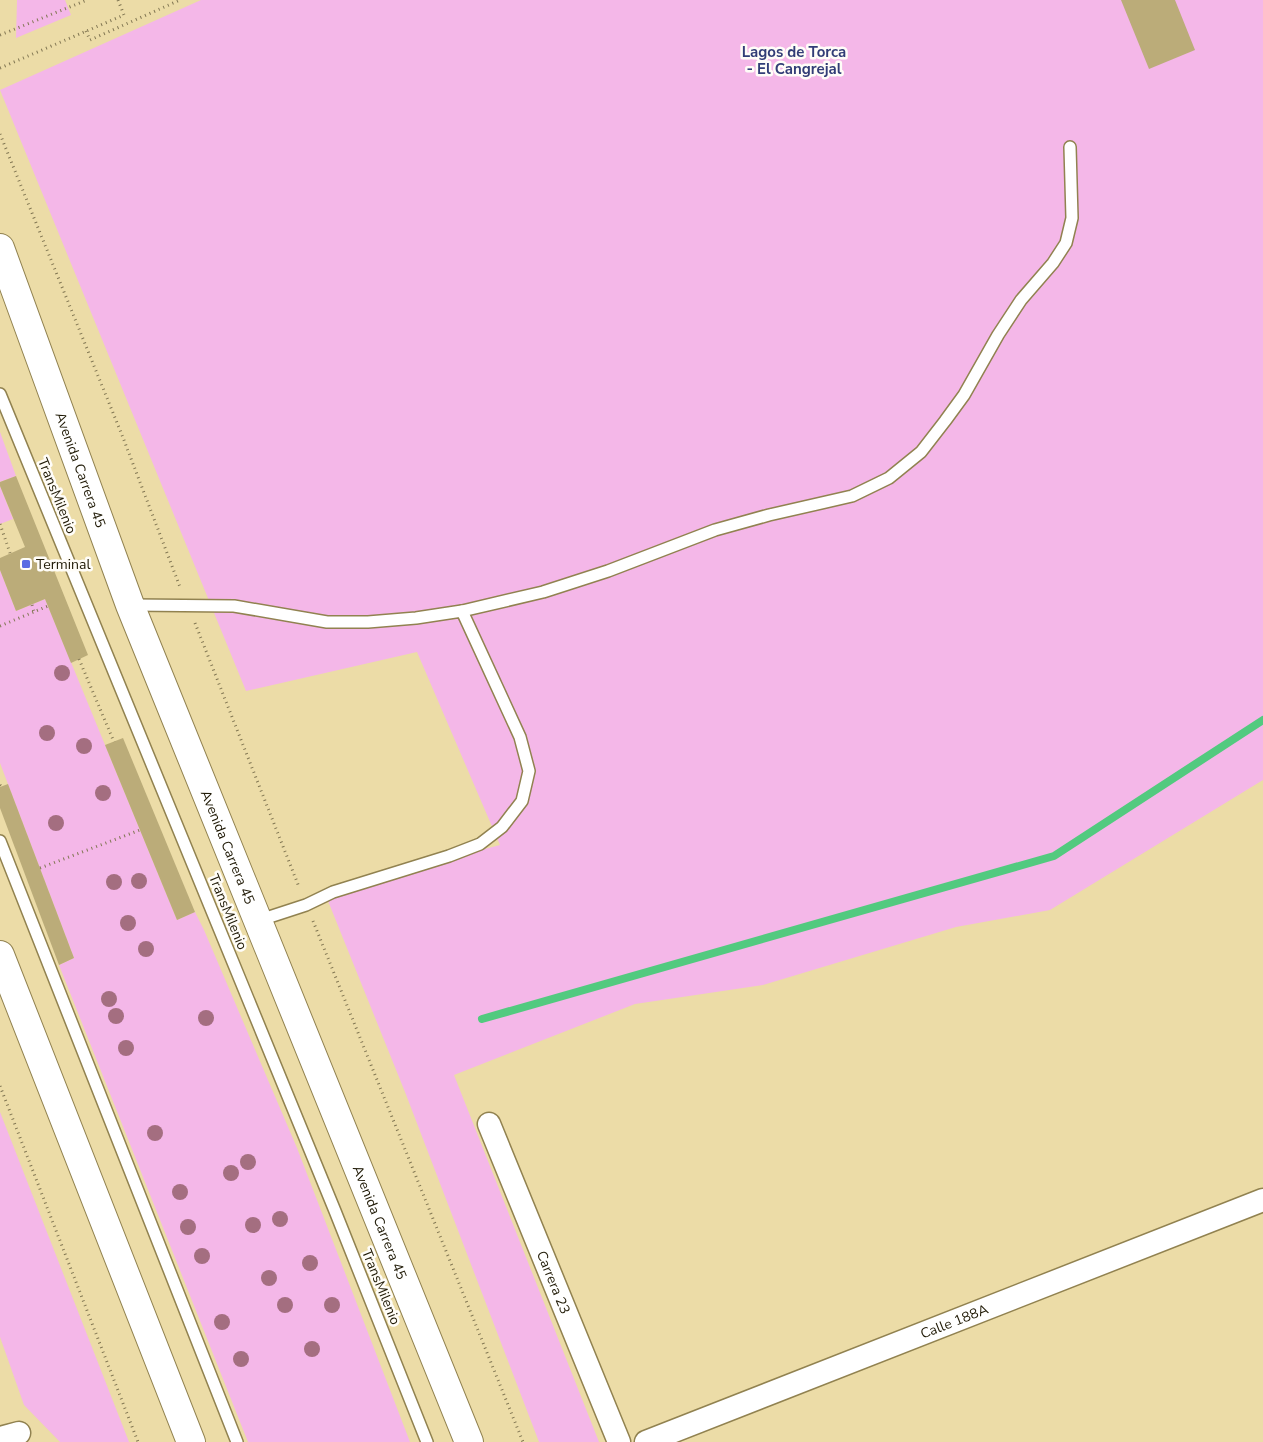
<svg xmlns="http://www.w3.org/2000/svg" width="1263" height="1442" viewBox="0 0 1263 1442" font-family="'Nunito Sans',sans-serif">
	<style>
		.green { fill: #f4b7e8 }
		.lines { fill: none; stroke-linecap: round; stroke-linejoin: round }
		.stream { stroke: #52ca7f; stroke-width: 8 }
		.building { fill: #bbac79 }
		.lane-casing { stroke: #918250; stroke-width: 14 }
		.street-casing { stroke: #918250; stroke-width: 25 }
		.highway-casing { stroke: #918250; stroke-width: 30 }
		.path { stroke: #827753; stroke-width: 3; stroke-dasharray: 1 4; stroke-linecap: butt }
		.lane { stroke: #fff; stroke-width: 11 }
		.street { stroke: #fff; stroke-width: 22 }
		.highway { stroke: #fff; stroke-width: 28 }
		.tree { fill: #a46e80 }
		.poi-dot { fill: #5a6ce3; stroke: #fffdf8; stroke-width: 2 }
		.labels { text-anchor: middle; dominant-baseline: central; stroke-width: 5; stroke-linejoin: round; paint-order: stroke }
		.street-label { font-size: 14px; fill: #1f1905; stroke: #fffdf8 }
		.poi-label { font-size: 14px; fill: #1f1905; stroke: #fffdf8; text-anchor: start }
		.neighbourhood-label { font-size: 15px; font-weight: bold; fill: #323d77; stroke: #fffdf8 }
	</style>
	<rect width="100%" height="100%" fill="#ecdca7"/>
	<g class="green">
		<polygon points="17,0 65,0 71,15 16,38"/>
		<polygon points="201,0 1263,0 1263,780 1050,910 956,927 763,985 635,1004 454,1075 599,1442 539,1442 405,1092 324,891 500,845 417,652 246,691 0,90"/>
		<polygon points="0,432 16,476 0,482"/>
		<polygon points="0,486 13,519 0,524"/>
		<polygon points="0,570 16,611 45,599 177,920 195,912 204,930 297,1148 410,1442 248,1442 59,965 74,958 0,763"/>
		<polygon points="0,1112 129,1442 60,1442 24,1405 0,1337"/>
	</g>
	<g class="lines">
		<polyline class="stream" points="482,1019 1054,856 1263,720"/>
	</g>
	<g class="building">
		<polygon points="1121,0 1175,0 1195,50 1149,69"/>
		<polygon points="16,476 88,655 71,663 45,599 16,611 0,570 0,558 25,547 0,486 0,482"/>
		<polygon points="123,738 195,912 177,920 105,745"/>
		<polygon points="8,784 74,958 59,965 0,808 0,787"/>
	</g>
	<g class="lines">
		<defs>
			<g id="lane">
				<polyline points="0,394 335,1211 427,1442"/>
				<polyline points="132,605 234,606 327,622 368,622 416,618 462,611 520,737 529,771 522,801 502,827 480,844 449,856 333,892 306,905 257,921"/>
				<polyline points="462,611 543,592 608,571 715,530 769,515 852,496 889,478 921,452 945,421 964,395 998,335 1021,300 1053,263 1066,243 1072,218 1070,147"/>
				<polyline points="0,841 237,1442"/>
			</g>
			<g id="street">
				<path id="s1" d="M489,1124L619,1442"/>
				<polyline points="0,1438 19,1433"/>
				<path id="s2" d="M646,1442L1263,1200"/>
			</g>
			<g id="highway">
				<path id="s3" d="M0,248L130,605L469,1442"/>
				<polyline points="0,955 191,1442"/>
			</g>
		</defs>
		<use href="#lane" class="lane-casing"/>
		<use href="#street" class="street-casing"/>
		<use href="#highway" class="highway-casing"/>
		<g class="path">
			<polyline points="86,31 90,40 180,0"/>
			<polyline points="0,35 87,0"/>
			<polyline points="0,68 124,15 118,0"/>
			<polyline points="0,134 122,435 180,587"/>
			<polyline points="0,524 10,553"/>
			<polyline points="32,605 34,612"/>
			<polyline points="195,623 299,887"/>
			<polyline points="0,626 48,606"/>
			<polyline points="79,659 114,742"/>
			<polyline points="0,785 1,786"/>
			<polyline points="40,868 140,830"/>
			<polyline points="313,921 523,1442"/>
			<polyline points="0,1086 138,1442"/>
		</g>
		<use href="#lane" class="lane"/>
		<use href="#street" class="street"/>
		<use href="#highway" class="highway"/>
	</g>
	<g class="tree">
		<circle cx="62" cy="673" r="8"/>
		<circle cx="47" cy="733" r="8"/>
		<circle cx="84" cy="746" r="8"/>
		<circle cx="103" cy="793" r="8"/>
		<circle cx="56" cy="823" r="8"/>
		<circle cx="139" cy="881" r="8"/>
		<circle cx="114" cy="882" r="8"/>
		<circle cx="128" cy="923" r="8"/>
		<circle cx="146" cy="949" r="8"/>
		<circle cx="109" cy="999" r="8"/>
		<circle cx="116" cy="1016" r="8"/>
		<circle cx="206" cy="1018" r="8"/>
		<circle cx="126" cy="1048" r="8"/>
		<circle cx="155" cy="1133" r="8"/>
		<circle cx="248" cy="1162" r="8"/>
		<circle cx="231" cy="1173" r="8"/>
		<circle cx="180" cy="1192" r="8"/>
		<circle cx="280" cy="1219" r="8"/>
		<circle cx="253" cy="1225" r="8"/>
		<circle cx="188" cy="1227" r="8"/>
		<circle cx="202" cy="1256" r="8"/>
		<circle cx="310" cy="1263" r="8"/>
		<circle cx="269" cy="1278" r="8"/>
		<circle cx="285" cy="1305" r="8"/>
		<circle cx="332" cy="1305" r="8"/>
		<circle cx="222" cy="1322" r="8"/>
		<circle cx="312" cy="1349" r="8"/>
		<circle cx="241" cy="1359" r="8"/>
	</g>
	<rect class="poi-dot" x="21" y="559" width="10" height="10" rx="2.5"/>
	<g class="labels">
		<g class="street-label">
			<text stroke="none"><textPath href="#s3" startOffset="236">Avenida Carrera 45</textPath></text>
			<text transform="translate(57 496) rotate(68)">TransMilenio</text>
			<text stroke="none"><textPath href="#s3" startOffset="641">Avenida Carrera 45</textPath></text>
			<text transform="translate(228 912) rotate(68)">TransMilenio</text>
			<text stroke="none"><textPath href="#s3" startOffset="1046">Avenida Carrera 45</textPath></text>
			<text stroke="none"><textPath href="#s1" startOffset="171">Carrera 23</textPath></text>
			<text transform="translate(381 1287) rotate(68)">TransMilenio</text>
			<text stroke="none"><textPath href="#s2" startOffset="331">Calle 188A</textPath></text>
		</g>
		<g class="poi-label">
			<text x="36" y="564">Terminal</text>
		</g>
		<g class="neighbourhood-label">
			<text x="794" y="52">Lagos de Torca<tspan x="794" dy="17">- El Cangrejal</tspan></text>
		</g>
	</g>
</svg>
